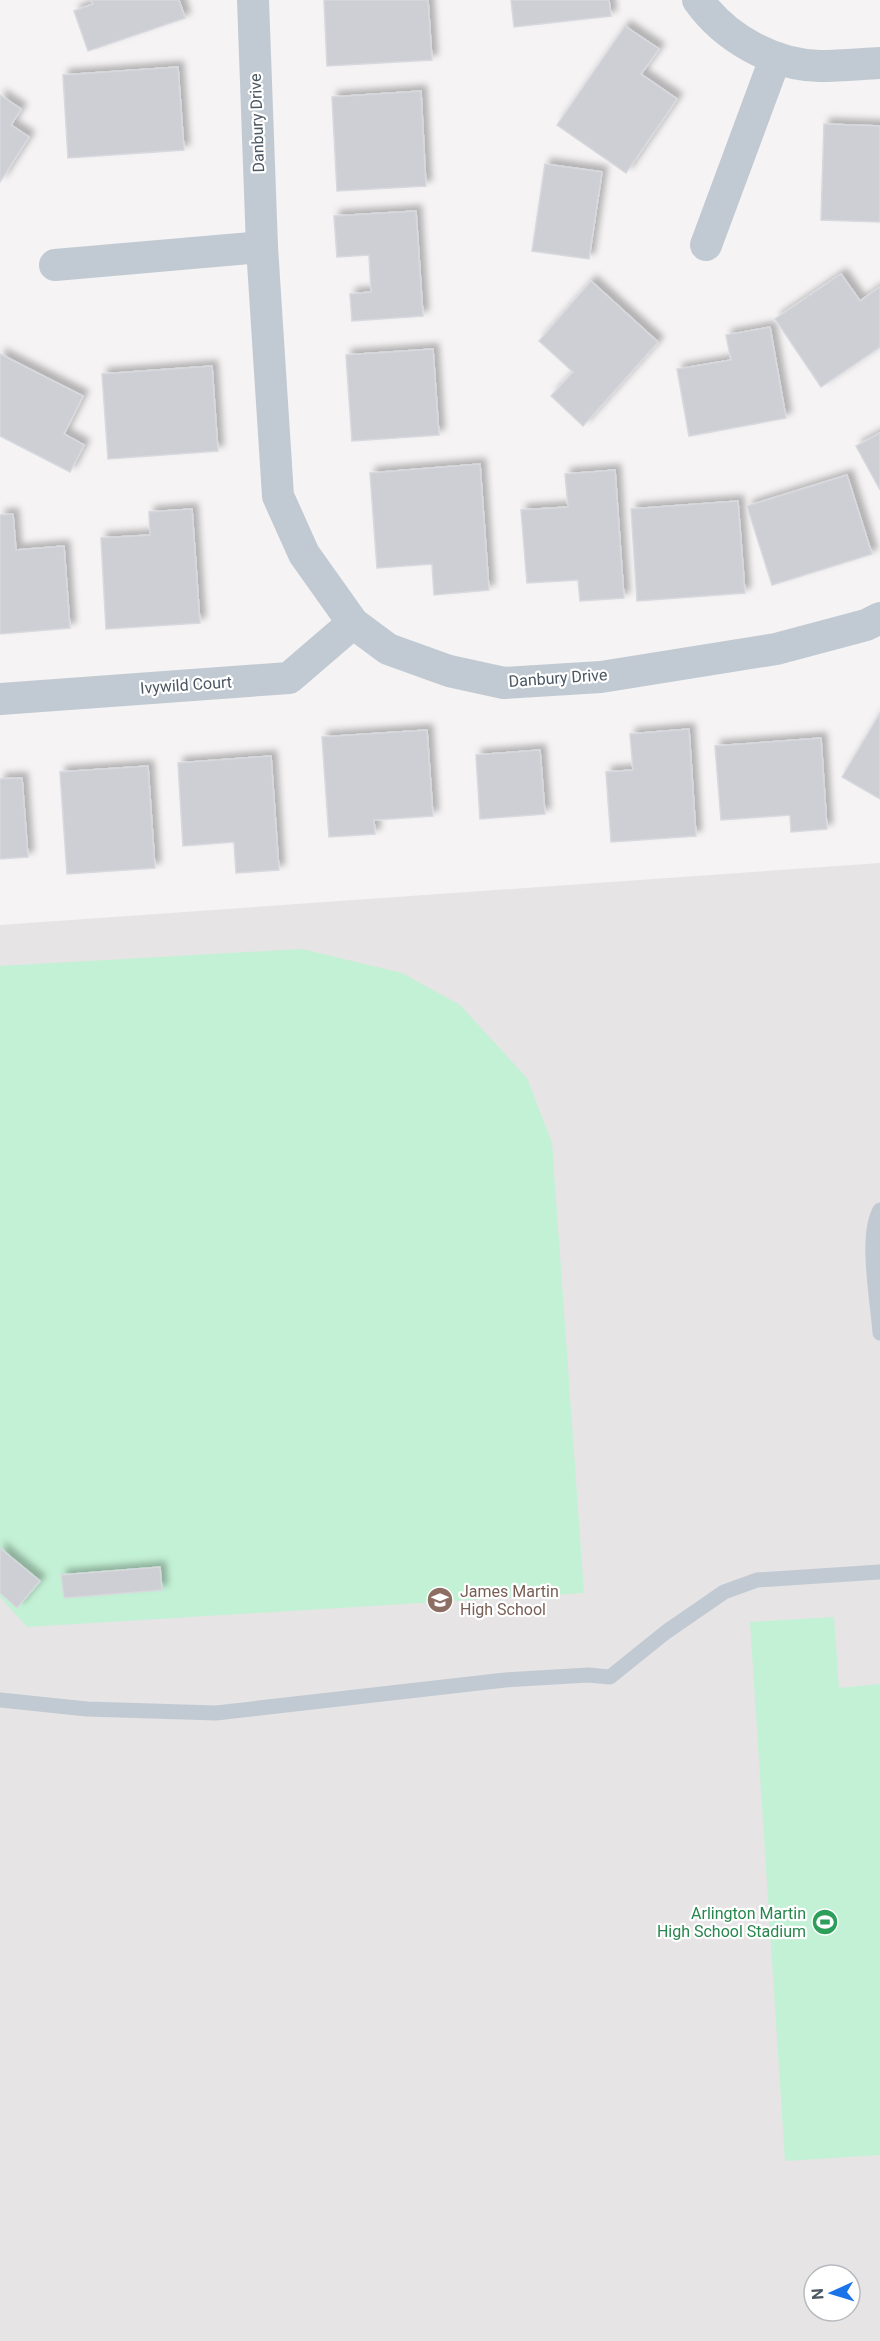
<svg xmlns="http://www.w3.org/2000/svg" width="880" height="2341" viewBox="0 0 880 2341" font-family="Roboto,sans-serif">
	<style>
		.education { fill: #e6e4e5; fill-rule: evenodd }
		.green { fill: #c3f1d5 }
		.building { fill: #cdcfd5; stroke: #d7d9de; stroke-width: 1.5; filter: url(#shadow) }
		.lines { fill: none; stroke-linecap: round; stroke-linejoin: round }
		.lane { stroke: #c1cad2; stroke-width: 15 }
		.street { stroke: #c1cad2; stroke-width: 32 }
		.labels { text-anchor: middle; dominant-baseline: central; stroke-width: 4.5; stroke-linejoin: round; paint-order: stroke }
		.street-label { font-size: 16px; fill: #4a5661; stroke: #fff }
		.education-label { font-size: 16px; fill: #785e54; stroke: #fff; text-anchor: start }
		.leisure-label { font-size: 16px; fill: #27864d; stroke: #fff; text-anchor: end }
	</style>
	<defs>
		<filter id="shadow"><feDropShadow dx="5.5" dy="-5.5" stdDeviation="3" flood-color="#0004"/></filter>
	</defs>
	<rect width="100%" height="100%" fill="#f5f3f3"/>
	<path class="education" d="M880,863V2341H0V925ZM814,2275H850V2311H814Z"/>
	<g class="green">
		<polygon points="302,949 402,973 460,1005 527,1078 552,1143 584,1593 27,1627 0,1597 0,966"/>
		<polygon points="834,1617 839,1688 880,1684 880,2155 785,2161 750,1622"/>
	</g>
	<g class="building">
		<polygon points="91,0 179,0 185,18 88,51 74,11 93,4"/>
		<polygon points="324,0 428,0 432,60 327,66"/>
		<polygon points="511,0 609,0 611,16 514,27"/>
		<polygon points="625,26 659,49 641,74 677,99 626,173 557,125"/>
		<polygon points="178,67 184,150 68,158 63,75"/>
		<polygon points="421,91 426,186 337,191 332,97"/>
		<polygon points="0,95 21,109 11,125 29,137 0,182"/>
		<polygon points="824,124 880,126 880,222 821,220"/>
		<polygon points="545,164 602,172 589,259 532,251"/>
		<polygon points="416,211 423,316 352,321 350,294 371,292 369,255 337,257 334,216"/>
		<polygon points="841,274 860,301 880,287 880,347 821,387 775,319"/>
		<polygon points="591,281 658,342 583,426 551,396 573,372 539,341"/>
		<polygon points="770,327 786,418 689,436 677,369 731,360 726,335"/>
		<polygon points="433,349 439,435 352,441 346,355"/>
		<polygon points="0,354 83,396 64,434 84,445 70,472 0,436"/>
		<polygon points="212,366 218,451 108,459 102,374"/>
		<polygon points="880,433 880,490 856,446"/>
		<polygon points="480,464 489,590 434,595 432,564 377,568 370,473"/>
		<polygon points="615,470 624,598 580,601 578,580 527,583 521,510 568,507 565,474"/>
		<polygon points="847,475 872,554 772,585 747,506"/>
		<polygon points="738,501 745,593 637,601 631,509"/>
		<polygon points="192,509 200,623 106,629 101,538 150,535 149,512"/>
		<polygon points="13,514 16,550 64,546 70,628 0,634 0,515"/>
		<polygon points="880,713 880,799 842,777"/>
		<polygon points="689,729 696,836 611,842 606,772 633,770 630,734"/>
		<polygon points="427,730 433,816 374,820 375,834 329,837 322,737"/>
		<polygon points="821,738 827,829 791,832 790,815 721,820 715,746"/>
		<polygon points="540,750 545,814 480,819 476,755"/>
		<polygon points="271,756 279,870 236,873 234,842 183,846 178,763"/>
		<polygon points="148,766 155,868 67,874 60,772"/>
		<polygon points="22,778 28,857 0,859 0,779"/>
		<polygon points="0,1548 40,1581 17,1608 0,1593"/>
		<polygon points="160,1567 162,1590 64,1598 61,1575"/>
	</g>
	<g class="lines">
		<g class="lane">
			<path d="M880,1210C865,1235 878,1302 880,1333"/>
			<polyline points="0,1700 87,1709 216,1713 505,1680 588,1675 610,1677 666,1632 724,1592 757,1580 880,1572"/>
		</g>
		<g class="street">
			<polyline points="253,0 262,247 278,496 304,554 353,623 388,649 449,671 504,683 601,677 776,649 866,625 880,618"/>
			<path d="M698,0C725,38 773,65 820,66C840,66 860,64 880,63"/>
			<polyline points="706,245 775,59"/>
			<polyline points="55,265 262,247"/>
			<polyline points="0,699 289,678 353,623"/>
		</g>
	</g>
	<defs>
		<symbol id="school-disc" viewBox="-11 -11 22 22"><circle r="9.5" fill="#8d6e63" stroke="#fff"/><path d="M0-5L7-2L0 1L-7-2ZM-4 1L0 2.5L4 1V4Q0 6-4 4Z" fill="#fff"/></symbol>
		<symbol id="stadium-disc" viewBox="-11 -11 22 22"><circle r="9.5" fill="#2e9e5b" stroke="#fff"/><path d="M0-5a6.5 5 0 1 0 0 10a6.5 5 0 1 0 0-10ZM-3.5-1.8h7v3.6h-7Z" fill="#fff"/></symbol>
	</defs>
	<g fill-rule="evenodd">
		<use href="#school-disc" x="425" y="1585" width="30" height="30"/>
		<use href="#stadium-disc" x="810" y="1907" width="30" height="30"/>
	</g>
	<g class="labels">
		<g class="street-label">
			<text transform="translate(257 123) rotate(-92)">Danbury Drive</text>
			<text transform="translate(558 678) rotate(-4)">Danbury Drive</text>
			<text transform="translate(186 685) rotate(-4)">Ivywild Court</text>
		</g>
		<g class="education-label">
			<text x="460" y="1591">James Martin<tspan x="460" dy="18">High School</tspan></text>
		</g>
		<g class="leisure-label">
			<text x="806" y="1913">Arlington Martin<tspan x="806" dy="18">High School Stadium</tspan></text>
		</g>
	</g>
	<g transform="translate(832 2293) rotate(266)"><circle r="28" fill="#ffffff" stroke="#b7bbc0" stroke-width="1.5"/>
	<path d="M0-4.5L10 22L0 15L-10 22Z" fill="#1a73e8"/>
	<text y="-9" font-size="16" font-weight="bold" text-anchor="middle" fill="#4a5661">N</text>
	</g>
</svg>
